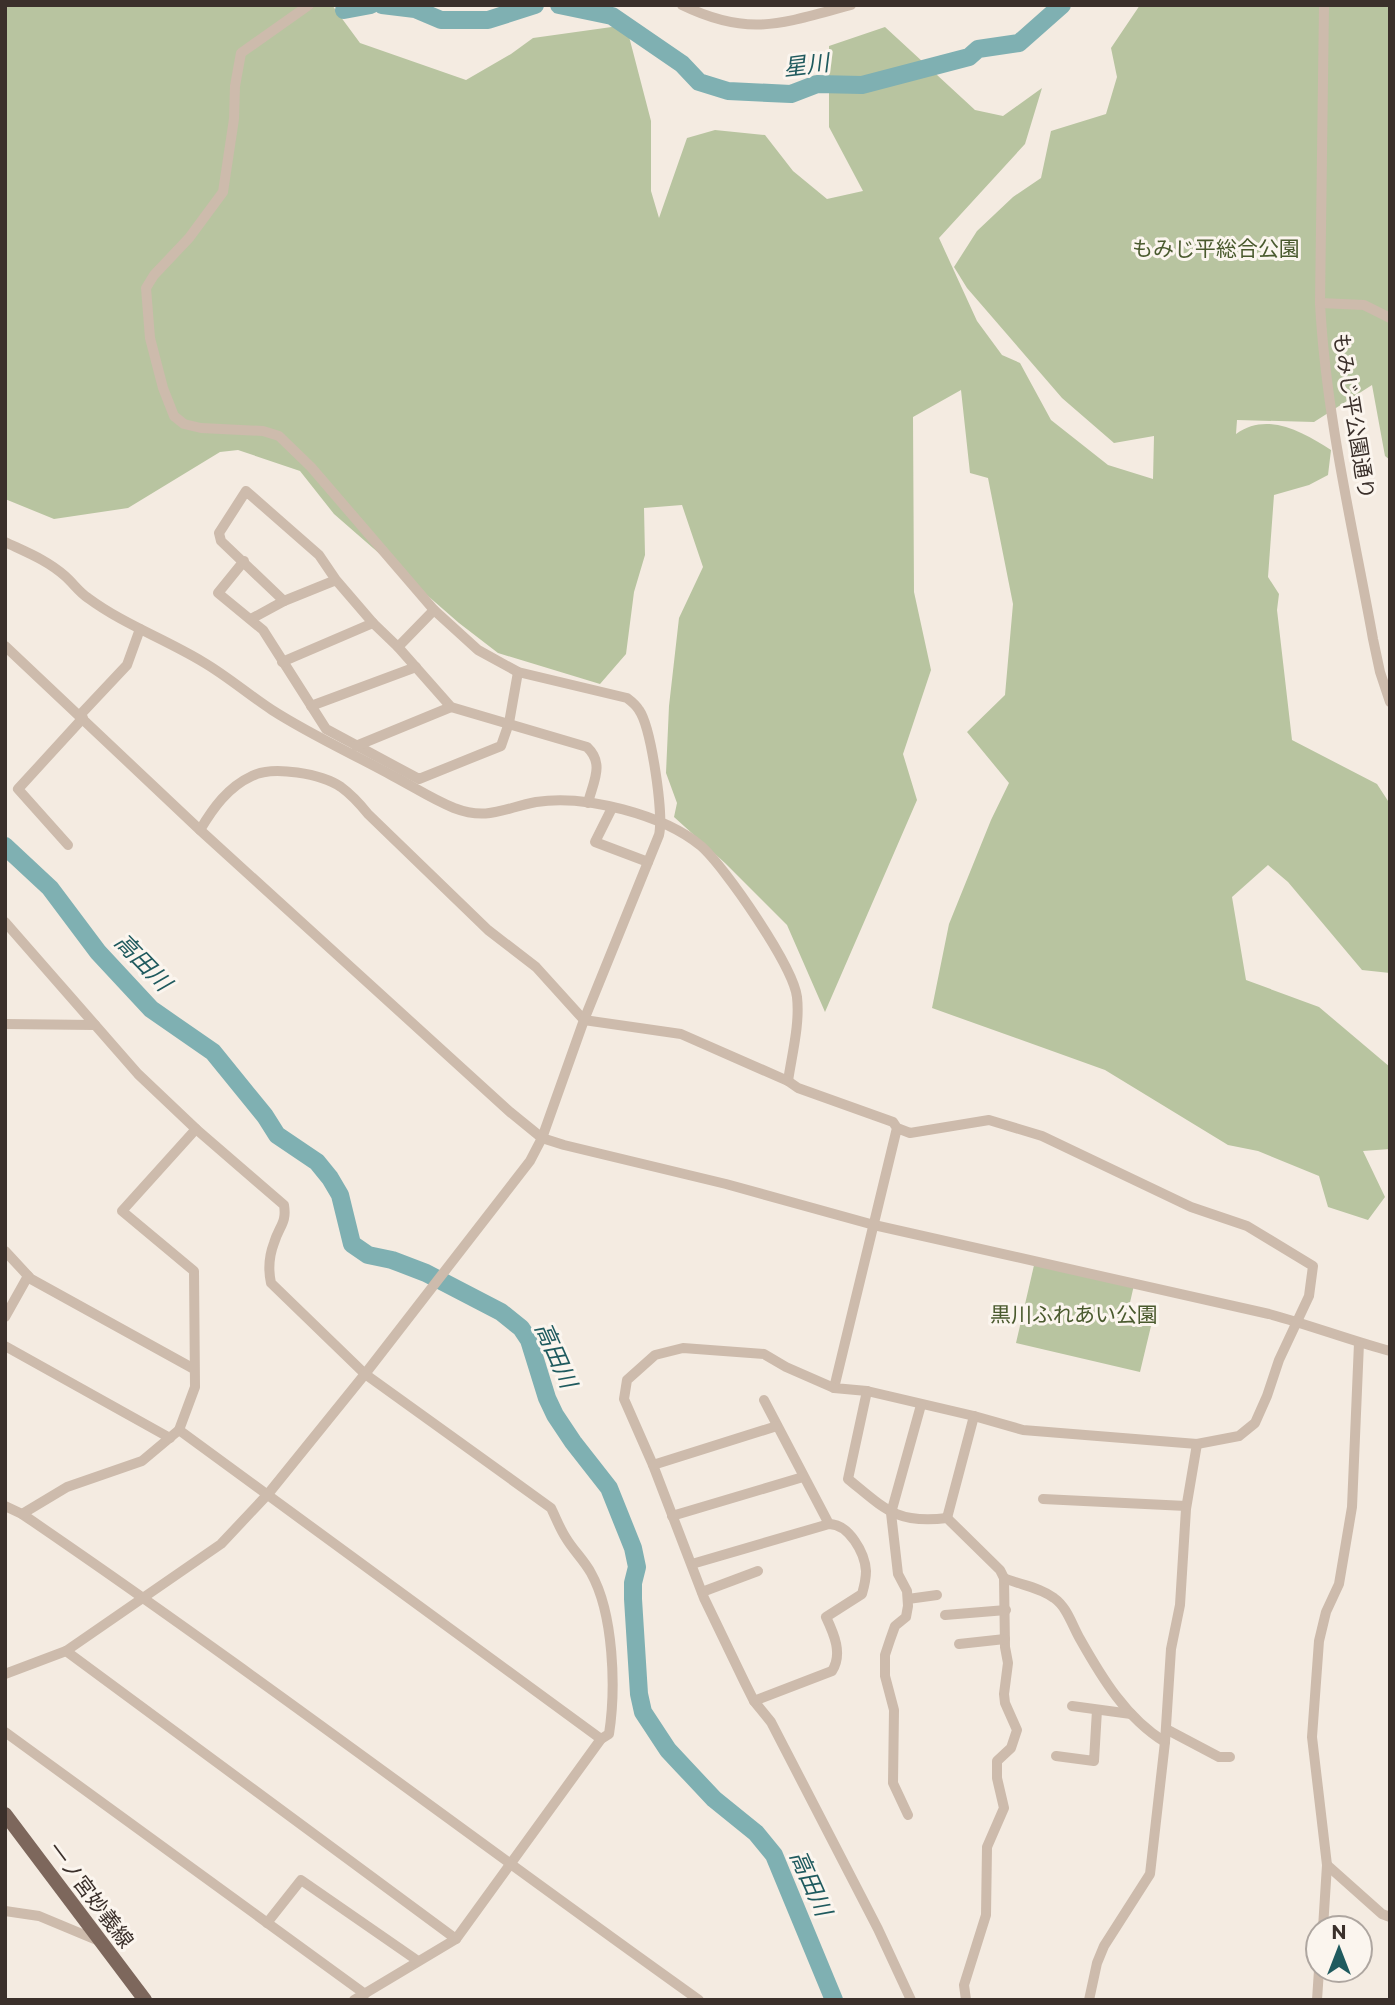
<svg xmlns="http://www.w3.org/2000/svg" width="1395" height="2005" viewBox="0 0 1395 2005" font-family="Montserrat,'Noto Sans JP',sans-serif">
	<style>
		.green { fill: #b8c4a0 }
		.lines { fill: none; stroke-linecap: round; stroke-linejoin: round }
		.river { stroke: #7fb0b2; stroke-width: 18 }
		.minor { stroke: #cdbbac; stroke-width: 10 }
		.major { stroke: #7d675c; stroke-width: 14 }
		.labels { text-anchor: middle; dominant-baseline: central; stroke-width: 6; stroke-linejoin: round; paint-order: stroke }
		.park-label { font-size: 21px; fill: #4a5a2e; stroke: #fbf5ee }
		.street-label { font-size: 21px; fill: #3b302b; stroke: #fbf5ee }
		.water-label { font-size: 23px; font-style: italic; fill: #1f5a5e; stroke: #fbf5ee }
	</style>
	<rect width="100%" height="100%" fill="#f4ebe1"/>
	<g class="green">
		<path d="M5,5H332L360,43L466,80L511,54L533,38L626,25L651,121V191L659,218L687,138L715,130L765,135L793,171L827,199L863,191L829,127V46L885,27L975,110L1003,116L1042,88L1025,144L939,238L977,321L1002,355L1020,363L1051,420L1108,465L1153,479L1154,436L1114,443L1062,398L967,288L954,267L977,231L1013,197L1041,178L1051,131L1106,114L1117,77L1111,48L1140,5H1266L1269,7L1270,5H1390V460L1385,456L1372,385L1314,422L1237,420L1236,434C1267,411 1303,432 1331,450L1328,475L1309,485L1274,495L1268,577L1279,594L1277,610L1292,740L1377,784L1390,804V973L1362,970L1288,882L1268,865L1232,897L1246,980L1319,1007L1390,1067V1149L1363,1151L1385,1197L1368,1220L1328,1207L1319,1176L1258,1151L1228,1145L1105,1070L932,1008L949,924L991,820L1009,783L967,732L1005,695L1013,604L988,478L970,473L961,390L913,417L914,592L931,670L903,754L917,800L825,1012L787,925L725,863L674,817L677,803L666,773L669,706L679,618L703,567L682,505L644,508L645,555L634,592L626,654L600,684L498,653L459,623L334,514L300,471L238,450L220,452L128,508L54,519L5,499Z"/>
		<polygon points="1035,1261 1134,1285 1126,1320 1151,1326 1140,1372 1016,1343"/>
	</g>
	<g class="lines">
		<g class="river">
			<polyline points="382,5 415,9 441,20 488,20 535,5"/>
			<polyline points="559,5 612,16 682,64 699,82 728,91 791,94 817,84 862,85 969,57 978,49 1019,43 1062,5"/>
			<polyline points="344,10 371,5"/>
			<polyline points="5,846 50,888 98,952 151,1009 213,1052 265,1116 277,1135 317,1162 330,1178 340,1195 352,1244 368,1255 392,1260 426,1273 501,1312 521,1328 529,1340 547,1398 555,1415 573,1442 609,1488 633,1548 637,1567 633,1583 633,1599 639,1694 643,1712 668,1750 682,1765 714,1799 756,1833 774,1855 834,2000"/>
		</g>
		<g class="minor">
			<path d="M682,5C750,38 783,23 851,5"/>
			<path d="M1324,5L1320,303C1326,417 1353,528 1373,639L1380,672L1390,702"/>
			<polyline points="1320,303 1364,305 1390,318"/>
			<path d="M5,542C26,552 47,560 65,576C73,583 79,592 88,598C123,624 165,639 203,662C227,676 249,695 272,710C311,735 353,754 393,776C414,787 432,799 454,808C488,821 504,808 536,802C585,794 664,815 701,846C725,867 793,966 797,997C800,1024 792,1054 788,1081"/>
			<polyline points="244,561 218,593 263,630 326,729 419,779 501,746 509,723 518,672"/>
			<path d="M336,580L284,601L221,541L219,533L246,491L319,555L336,580L373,623L398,647L451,707L587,747C605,764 593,782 588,803"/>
			<polyline points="251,619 284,601"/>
			<path d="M5,646L200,830L510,1112L542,1138L564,1145L726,1184L874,1225L1269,1314C1310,1325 1349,1340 1390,1351"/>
			<polyline points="398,647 434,610"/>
			<polyline points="282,662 373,623"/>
			<polyline points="311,706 416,667"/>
			<polyline points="80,715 127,665 140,629"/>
			<polyline points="356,746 451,707"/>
			<polyline points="612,808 595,842 648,862"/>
			<path d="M200,830C213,808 228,787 252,776C273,765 322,774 341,787C352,795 360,804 368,814L488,930L536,967L584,1020L681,1034L788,1081L798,1088L893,1122L897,1128L910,1133L989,1120L1042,1136L1191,1207L1247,1226L1313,1266L1309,1296L1279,1360L1267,1396L1255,1423L1239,1436L1197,1444L1023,1430L974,1416L867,1391L834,1388L897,1128"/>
			<polyline points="68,845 18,789 83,718"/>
			<path d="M5,922L138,1074L196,1129L284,1205C287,1223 279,1226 274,1243C269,1256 268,1269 271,1283L365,1374L551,1508C556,1518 560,1529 566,1538C573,1550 584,1560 591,1573C614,1614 616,1689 609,1734L601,1739L456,1939L354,2000"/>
			<polyline points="5,1024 95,1025"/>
			<polyline points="5,1251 31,1279 194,1369"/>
			<polyline points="5,1317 28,1276"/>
			<polyline points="5,1346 170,1438"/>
			<polyline points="834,1388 786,1367 764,1354 683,1348 655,1355 627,1380 624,1399 653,1465 704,1598 744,1681 754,1701 771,1722 878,1929 911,2000"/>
			<path d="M867,1391L848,1479C885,1509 896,1524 947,1518L1000,1570L1004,1578L1005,1647L1008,1663L1004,1694L1005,1703L1017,1730L1011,1748L997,1761V1778L1004,1808L987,1847L986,1915L964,1985L966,2000"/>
			<polyline points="764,1400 829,1524"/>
			<polyline points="179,1430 601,1739"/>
			<polyline points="653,1465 777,1426"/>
			<polyline points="1043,1499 1186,1506"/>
			<path d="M5,1506L22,1514C251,1670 473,1839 699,2000"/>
			<polyline points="22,1514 67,1487 142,1461 179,1430 195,1387 194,1271 122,1211 196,1129"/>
			<polyline points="672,1516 803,1477"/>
			<polyline points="947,1518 974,1416"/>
			<path d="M692,1564L829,1524C849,1524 865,1553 866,1571C866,1579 864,1587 862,1594L826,1617C834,1634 843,1654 832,1671L754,1701"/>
			<path d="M1004,1578C1020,1585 1040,1587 1054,1598C1067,1607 1072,1625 1080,1639C1102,1678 1126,1718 1165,1742"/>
			<polyline points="702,1592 758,1571"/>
			<polyline points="908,1599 937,1595"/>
			<polyline points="945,1615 1006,1610"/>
			<polyline points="959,1644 1005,1639"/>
			<polyline points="66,1651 456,1939"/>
			<path d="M5,1674L66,1651L221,1544L268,1494L365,1374L530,1161L542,1138L584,1020L659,835C664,814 651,727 639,710C636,705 631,701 627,698L518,672L478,650L434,610L311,467L279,436L263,431L201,428L184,424L174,416L163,388L150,338L146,288L154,275L189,238L223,192L234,119L235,86L241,53L309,5"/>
			<polyline points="1072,1706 1131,1714"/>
			<polyline points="1166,1729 1219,1757 1230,1757"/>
			<polyline points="5,1732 365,1994"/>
			<polyline points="1056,1756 1094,1761 1097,1710"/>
			<polyline points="908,1815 893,1783 894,1710 885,1676 885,1655 890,1640 895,1626 906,1617 908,1606 907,1591 898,1574 891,1513 921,1405"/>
			<polyline points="1327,1865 1382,1914 1390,1917"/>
			<polyline points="5,1911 39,1916 99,1941"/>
			<polyline points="267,1923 301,1880 418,1961"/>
			<polyline points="1323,1928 1327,1865 1312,1737 1319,1641 1326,1612 1339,1584 1352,1507 1359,1343"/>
			<polyline points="1089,2000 1097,1963 1104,1946 1150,1874 1165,1742 1171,1649 1180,1605 1186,1509 1197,1444"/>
			<polyline points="1317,2000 1319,1970"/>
		</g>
		<polyline class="major" points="5,1814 145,2000"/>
	</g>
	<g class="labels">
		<g class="park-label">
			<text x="1216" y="248">もみじ平総合公園</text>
			<text x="1074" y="1314">黒川ふれあい公園</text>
		</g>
		<g class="street-label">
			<text transform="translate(1354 416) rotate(81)">もみじ平公園通り</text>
			<text transform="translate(91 1895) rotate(53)">一ノ宮妙義線</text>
		</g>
		<g class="water-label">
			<text transform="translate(806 65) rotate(-7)">星川</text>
			<text transform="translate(143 962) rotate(46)">高田川</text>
			<text transform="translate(556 1355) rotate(66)">高田川</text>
			<text transform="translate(811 1883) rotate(66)">高田川</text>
		</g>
	</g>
	<rect width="1395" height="2005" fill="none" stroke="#3b302b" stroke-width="14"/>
	<g transform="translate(1339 1949)"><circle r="33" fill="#fbf5ee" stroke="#aea6a0" stroke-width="2"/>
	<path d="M0-5L12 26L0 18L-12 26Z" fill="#1f5a5e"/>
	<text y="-10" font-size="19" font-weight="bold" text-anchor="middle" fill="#3b302b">N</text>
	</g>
</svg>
